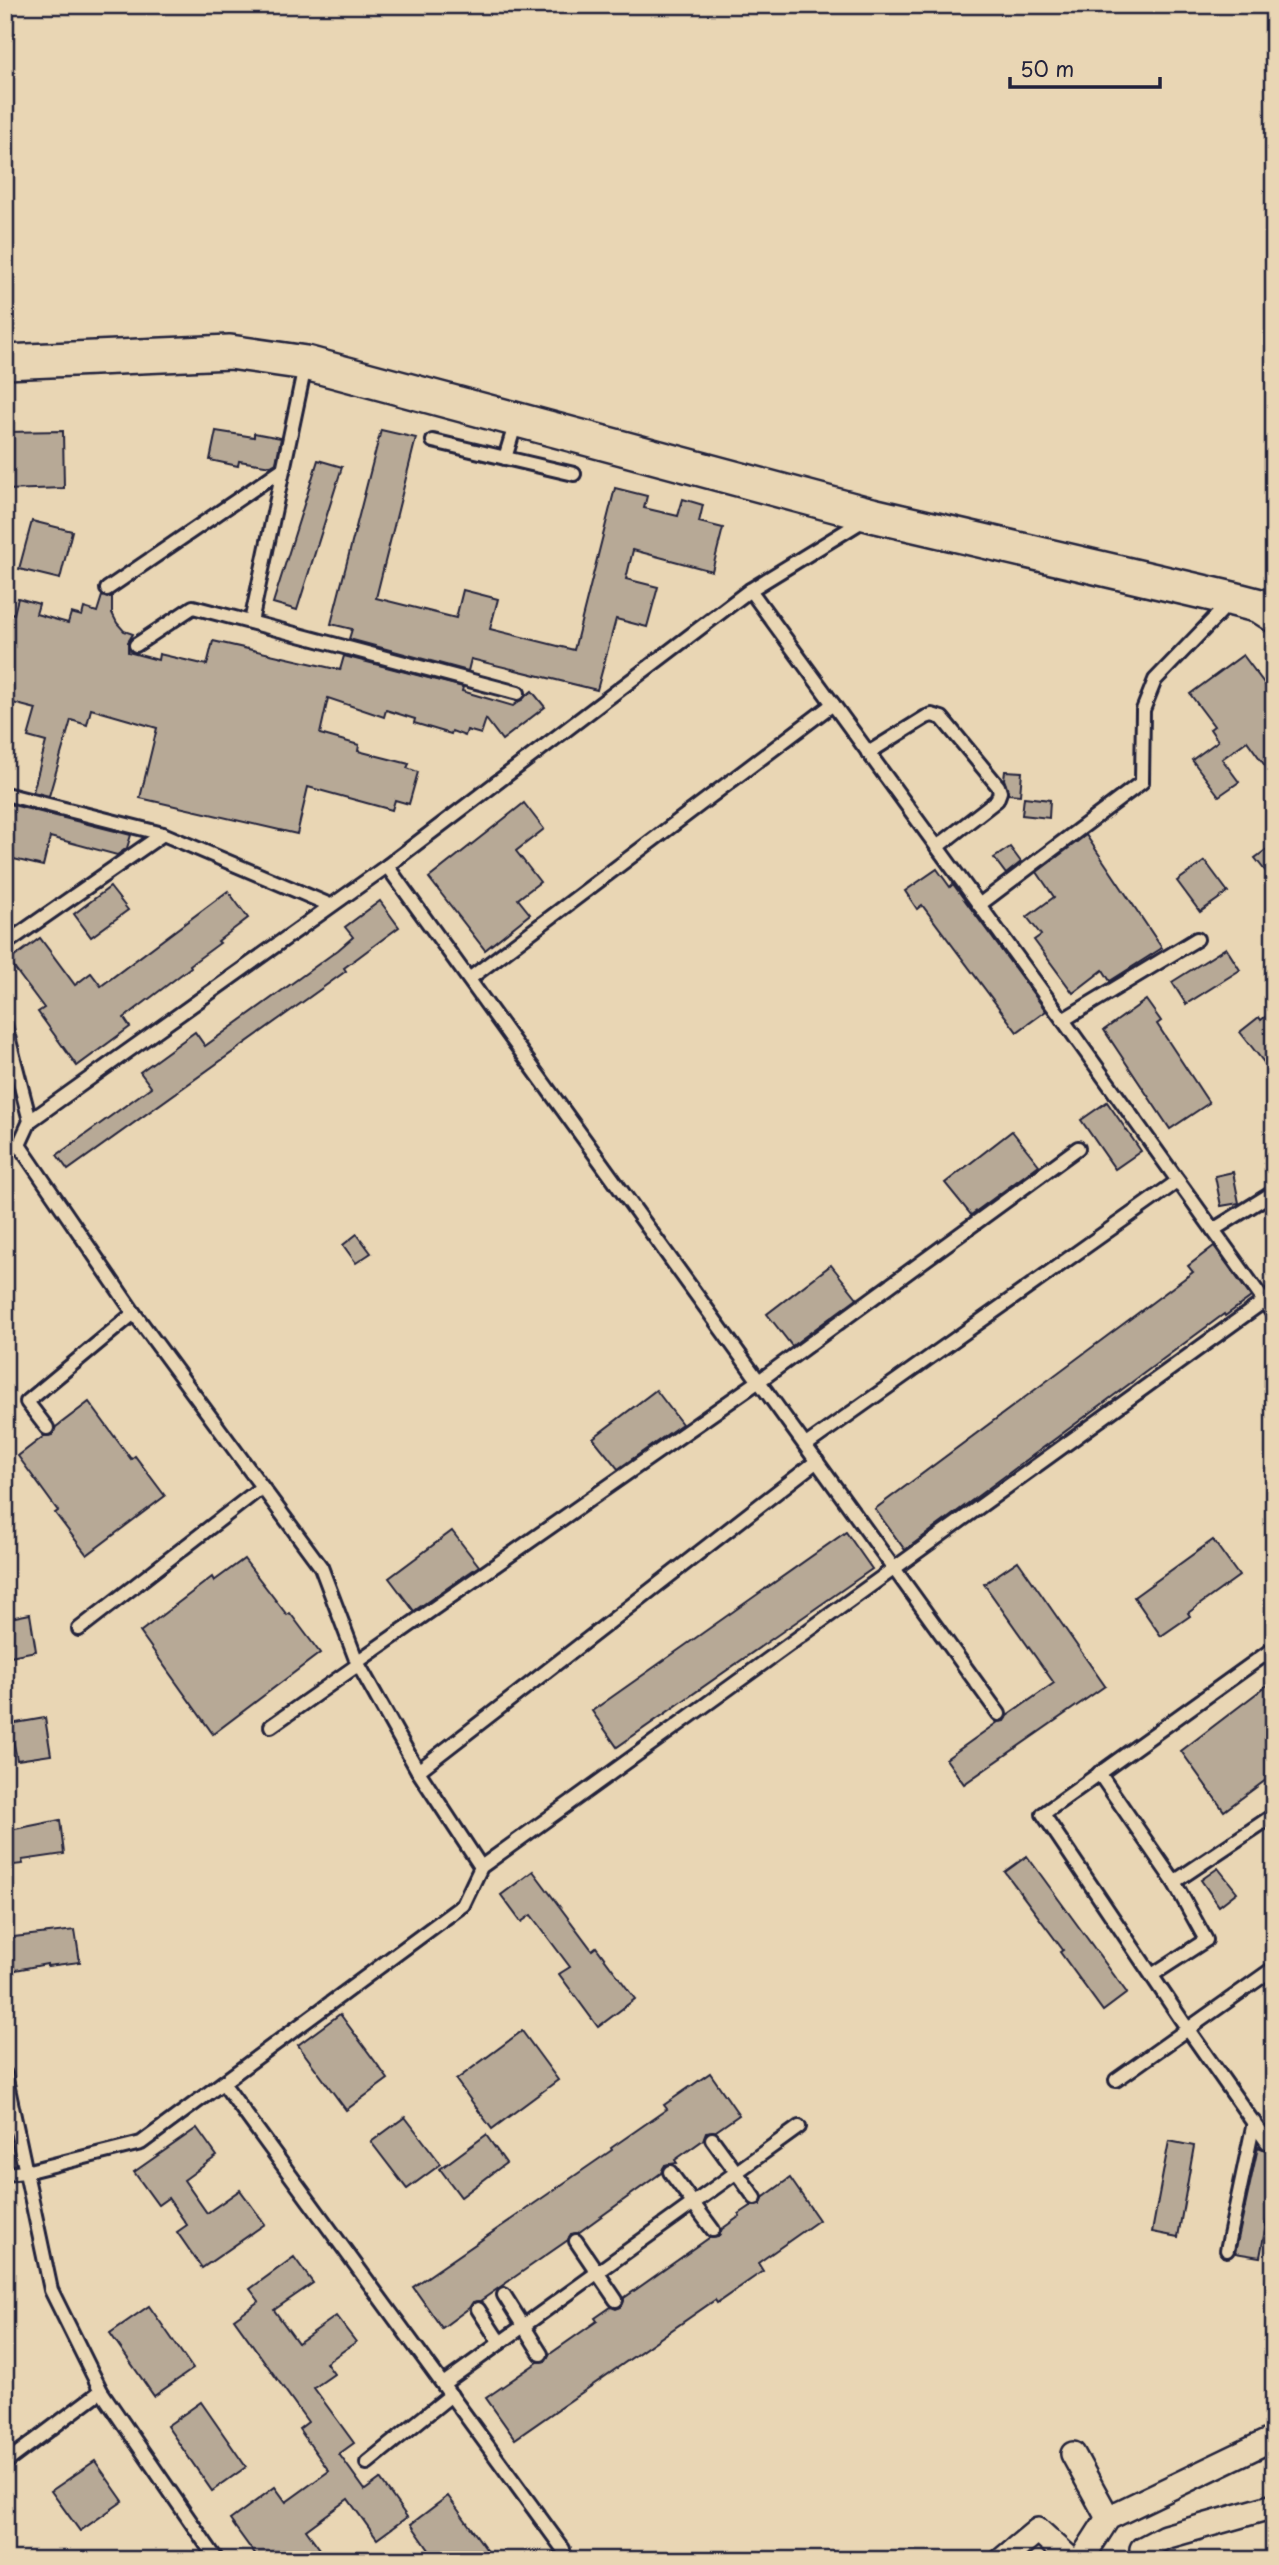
<svg xmlns="http://www.w3.org/2000/svg" width="1279" height="2565" viewBox="0 0 1279 2565" font-family="'Playpen Sans',sans-serif">
	<style>
		.building { fill: #b7a996; stroke: #22223b; stroke-width: 2 }
		.lines { fill: none; stroke-linecap: round; stroke-linejoin: round }
		.lane-casing { stroke: #22223b; stroke-width: 18 }
		.street-casing { stroke: #22223b; stroke-width: 28 }
		.secondary-casing { stroke: #22223b; stroke-width: 38 }
		.lane { stroke: #e9d6b4; stroke-width: 12 }
		.street { stroke: #e9d6b4; stroke-width: 23 }
		.secondary { stroke: #e9d6b4; stroke-width: 33 }
	</style>
	<rect width="100%" height="100%" fill="#e9d6b4"/>
	<filter id="ink" filterUnits="userSpaceOnUse"><feTurbulence type="fractalNoise" baseFrequency=".0143" numOctaves="2"/><feDisplacementMap in="SourceGraphic" scale="14" xChannelSelector="R" yChannelSelector="G"/><feConvolveMatrix kernelMatrix="1 2 1 2 8 2 1 2 1" color-interpolation-filters="sRGB"/></filter>
	<g filter="url(#ink)">
		<g class="building">
			<polygon points="381,430 416,438 376,598 456,618 463,590 498,599 490,629 574,650 615,488 647,496 644,508 678,516 683,499 703,505 699,522 723,528 712,571 633,550 626,579 658,587 647,627 616,619 597,690 471,659 468,671 349,639 352,629 331,624"/>
			<polygon points="63,431 64,488 5,490 5,432"/>
			<polygon points="216,431 254,437 254,433 281,438 276,463 271,466 239,461 238,466 210,460"/>
			<polygon points="318,460 342,467 297,610 273,603"/>
			<polygon points="32,521 72,531 60,579 19,569"/>
			<polygon points="102,596 107,598 112,596 112,613 117,623 124,631 133,634 128,642 128,652 158,660 159,654 207,665 213,641 340,670 344,656 463,687 462,691 513,706 532,691 545,707 502,740 486,719 481,734 467,730 465,736 452,731 451,734 414,723 415,719 386,710 384,717 328,698 320,734 359,745 358,751 409,764 407,768 418,772 409,804 395,800 392,810 308,787 297,834 140,798 157,728 91,709 87,725 71,720 49,796 33,792 46,742 28,737 36,709 5,701 5,611 14,614 18,598 39,604 36,614 68,623 71,613 82,616 84,608 97,612"/>
			<polygon points="1243,655 1267,687 1274,682 1274,778 1247,741 1222,759 1239,782 1219,796 1192,760 1218,741 1210,729 1214,726 1190,694"/>
			<polygon points="1005,771 1022,772 1020,795 1008,794 1004,779"/>
			<polygon points="1024,797 1050,800 1049,818 1022,815"/>
			<polygon points="5,803 131,835 127,848 117,855 50,837 43,866 5,857"/>
			<polygon points="524,803 544,829 516,851 540,882 518,899 530,914 485,950 429,878"/>
			<polygon points="1086,835 1162,948 1110,981 1103,970 1073,993 1034,940 1041,935 1027,917 1054,897 1037,872"/>
			<polygon points="1274,844 1274,882 1255,858"/>
			<polygon points="1010,847 1021,862 1006,874 994,858"/>
			<polygon points="1205,861 1228,892 1200,912 1177,881"/>
			<polygon points="937,869 950,887 953,884 1046,1011 1017,1032 922,905 917,909 905,891"/>
			<polygon points="110,887 128,910 91,937 74,914"/>
			<polygon points="228,891 248,918 218,941 220,943 190,965 191,967 124,1018 130,1027 77,1066 38,1012 44,1008 9,961 40,938 75,985 91,973 101,986"/>
			<polygon points="380,901 399,927 344,968 346,971 68,1170 57,1155 151,1087 140,1072 195,1032 205,1046 338,950 353,937 345,927"/>
			<polygon points="1226,948 1240,970 1186,1004 1172,982"/>
			<polygon points="1146,1000 1161,1021 1157,1024 1209,1103 1170,1129 1104,1030"/>
			<polygon points="1274,1010 1274,1075 1240,1032 1259,1017 1261,1020"/>
			<polygon points="1107,1102 1141,1151 1115,1169 1081,1120"/>
			<polygon points="1012,1131 1039,1165 971,1215 945,1183"/>
			<polygon points="1233,1172 1239,1203 1221,1206 1215,1176"/>
			<polygon points="357,1234 371,1253 356,1263 343,1245"/>
			<polygon points="1214,1246 1251,1297 1225,1316 1224,1314 905,1550 875,1509 1193,1272 1188,1266"/>
			<polygon points="831,1265 857,1298 792,1346 767,1314"/>
			<polygon points="656,1390 682,1424 618,1469 593,1438"/>
			<polygon points="89,1402 131,1459 135,1456 165,1496 87,1555 55,1513 58,1511 18,1456 44,1436 52,1435 56,1427"/>
			<polygon points="452,1531 479,1566 414,1611 389,1578"/>
			<polygon points="846,1532 872,1569 617,1747 592,1711"/>
			<polygon points="1213,1540 1239,1576 1188,1613 1190,1616 1161,1636 1134,1597"/>
			<polygon points="244,1559 287,1615 290,1613 320,1653 213,1734 140,1632 212,1577 214,1581"/>
			<polygon points="1018,1561 1105,1686 964,1784 946,1759 998,1722 1004,1721 1007,1716 1054,1683 984,1584"/>
			<polygon points="30,1614 36,1651 5,1657 5,1619"/>
			<polygon points="1274,1680 1274,1774 1224,1811 1181,1751"/>
			<polygon points="45,1718 51,1755 17,1760 10,1724"/>
			<polygon points="60,1820 64,1854 22,1860 23,1864 5,1866 5,1831"/>
			<polygon points="1027,1856 1127,1993 1103,2011 1060,1952 1063,1950 1005,1872"/>
			<polygon points="1218,1868 1237,1892 1219,1906 1201,1880"/>
			<polygon points="533,1871 592,1950 596,1947 635,1999 598,2027 559,1974 570,1967 531,1915 521,1922 501,1895"/>
			<polygon points="75,1930 80,1962 47,1966 47,1964 5,1972 5,1938"/>
			<polygon points="340,2014 388,2079 346,2110 298,2045"/>
			<polygon points="522,2031 558,2080 492,2129 456,2080"/>
			<polygon points="710,2073 739,2115 716,2131 706,2132 703,2140 675,2160 677,2163 665,2165 661,2173 578,2233 571,2234 568,2240 480,2301 473,2302 469,2308 442,2328 413,2287 612,2150 611,2148 667,2109 664,2105"/>
			<polygon points="405,2117 441,2164 407,2189 371,2142"/>
			<polygon points="197,2128 217,2156 184,2180 207,2213 240,2190 265,2224 202,2268 177,2232 187,2225 168,2198 158,2205 134,2172"/>
			<polygon points="486,2135 506,2163 461,2197 440,2169"/>
			<polygon points="1169,2141 1194,2146 1178,2237 1152,2232"/>
			<polygon points="1258,2147 1274,2153 1274,2182 1260,2257 1235,2253"/>
			<polygon points="790,2178 819,2220 758,2263 763,2271 717,2303 715,2300 515,2439 486,2398 538,2362 546,2361 550,2354 597,2321 595,2318 611,2307 616,2309 621,2307 624,2298 709,2238 718,2237 722,2229 740,2216 739,2214 751,2206 760,2205 764,2197"/>
			<polygon points="294,2257 313,2283 274,2310 298,2343 336,2316 356,2342 326,2363 334,2374 314,2388 354,2443 339,2454 365,2490 380,2479 407,2517 377,2539 348,2499 306,2530 328,2560 259,2560 230,2520 275,2487 286,2502 329,2471 299,2429 308,2422 234,2319 259,2301 250,2289"/>
			<polygon points="149,2306 193,2369 154,2396 110,2333"/>
			<polygon points="201,2402 246,2467 212,2491 167,2426"/>
			<polygon points="95,2461 123,2501 80,2531 51,2491"/>
			<polygon points="448,2496 494,2560 436,2560 411,2524"/>
		</g>
		<g class="lines">
			<defs>
				<g id="lane">
					<polyline points="433,441 574,474"/>
					<polyline points="505,458 516,422"/>
					<polyline points="107,589 284,468"/>
					<polyline points="750,590 1063,1020 1274,1315"/>
					<polyline points="251,622 305,366"/>
					<polyline points="136,645 193,607 518,693"/>
					<polyline points="868,753 926,717 932,715 942,718 998,786 1000,792 997,800 937,847"/>
					<polyline points="5,794 163,834 330,905"/>
					<polyline points="387,866 999,1714"/>
					<polyline points="979,905 1142,782 1143,710 1155,680 1230,602"/>
					<polyline points="5,944 163,834"/>
					<polyline points="469,979 833,704"/>
					<polyline points="1063,1020 1197,939"/>
					<polyline points="5,1025 30,1121 19,1145 134,1313 321,1567 357,1662 418,1771 481,1867"/>
					<polyline points="30,1121 387,866 750,590 864,520"/>
					<polyline points="5,1148 19,1145"/>
					<polyline points="1213,1230 1274,1192"/>
					<polyline points="47,1428 27,1402 134,1313"/>
					<polyline points="806,1445 1178,1181"/>
					<polyline points="79,1629 262,1487"/>
					<polyline points="1274,1648 1043,1814 1187,2028 1267,2142 1274,2144"/>
					<polyline points="357,1662 759,1381 1078,1148"/>
					<polyline points="271,1726 359,1664"/>
					<polyline points="418,1771 817,1461"/>
					<polyline points="1099,1773 1174,1882 1206,1940 1152,1975"/>
					<polyline points="1174,1882 1274,1815"/>
					<polyline points="5,2074 51,2290 101,2391 217,2560"/>
					<polyline points="1116,2080 1274,1968"/>
					<polyline points="223,2083 563,2549"/>
					<polyline points="712,2139 755,2198"/>
					<polyline points="670,2172 713,2230"/>
					<polyline points="5,2174 25,2172 141,2143 463,1905 481,1867 1274,1294"/>
					<polyline points="576,2241 616,2300"/>
					<polyline points="1227,2250 1254,2122"/>
					<polyline points="504,2295 541,2354"/>
					<polyline points="478,2309 500,2343"/>
					<polyline points="443,2384 799,2127"/>
					<polyline points="5,2463 101,2391"/>
					<polyline points="367,2463 451,2395"/>
				</g>
				<g id="street">
					<polyline points="1073,2454 1108,2518"/>
					<polyline points="1002,2560 1038,2530 1071,2560"/>
					<polyline points="1081,2560 1108,2518 1274,2438"/>
					<polyline points="1148,2560 1142,2549 1165,2537 1274,2506"/>
				</g>
				<polyline id="secondary" points="5,362 230,352 306,363 872,515 1233,599 1260,606 1274,615"/>
			</defs>
			<use href="#lane" class="lane-casing"/>
			<use href="#street" class="street-casing"/>
			<use href="#secondary" class="secondary-casing"/>
			<use href="#lane" class="lane"/>
			<use href="#street" class="street"/>
			<use href="#secondary" class="secondary"/>
		</g>
	</g>
	<rect width="1279" height="2565" fill="none" stroke="#e9d6b4" stroke-width="28"/>
	<rect x="14" y="14" width="1251" height="2537" fill="none" stroke="#22223b" stroke-width="2.5" filter="url(#ink)"/>
	<path d="M1010 77v10h150v-10" fill="none" stroke="#22223b" stroke-width="3.5"/>
	<text x="1020" y="77" font-size="21" fill="#22223b" stroke="#e9d6b4" stroke-width="5" paint-order="stroke">50 m</text>
</svg>
